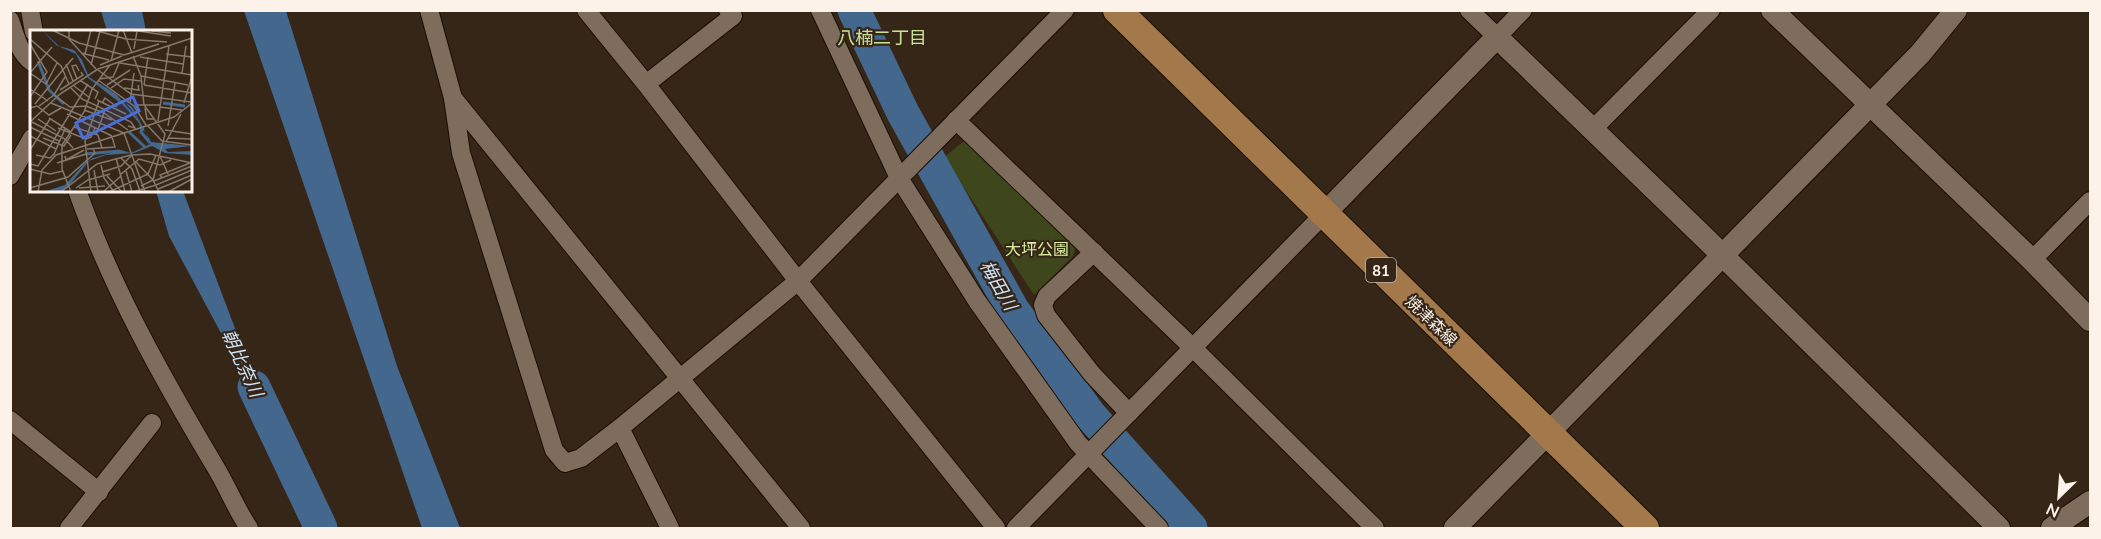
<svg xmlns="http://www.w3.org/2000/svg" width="2101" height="539" viewBox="0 0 2101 539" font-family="Lato,'Noto Sans JP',sans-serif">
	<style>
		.green { fill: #3e471c }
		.water { fill: #43678d }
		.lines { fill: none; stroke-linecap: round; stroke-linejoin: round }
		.river { stroke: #43678d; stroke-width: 33 }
		.minor-casing { stroke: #1c0f03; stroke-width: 20 }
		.tertiary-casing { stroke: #1c0f03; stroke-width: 24 }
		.primary-casing { stroke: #1c0f03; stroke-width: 30 }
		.minor { stroke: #7e6c5c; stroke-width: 18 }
		.tertiary { stroke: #7e6c5c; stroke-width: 22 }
		.primary { stroke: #a3794c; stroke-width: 28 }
		.labels { text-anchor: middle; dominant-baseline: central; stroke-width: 4.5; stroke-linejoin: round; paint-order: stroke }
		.shield { fill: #352618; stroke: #c0b5aa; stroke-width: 1.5 }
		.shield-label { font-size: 15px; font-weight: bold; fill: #fcf2e9 }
		.park-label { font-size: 16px; fill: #dcee9e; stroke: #352618 }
		.street-label { font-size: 16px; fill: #fcf2e9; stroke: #352618 }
		.neighbourhood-label { font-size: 18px; fill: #c9e298; stroke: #352618 }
		.water-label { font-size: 18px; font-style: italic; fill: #cee5fd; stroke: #352618 }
		.inset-river { fill: none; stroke: #43678d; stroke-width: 3 }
		.inset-road { fill: none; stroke: #85786c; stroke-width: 1.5 }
		.view { fill: #4a6fdb; fill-opacity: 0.15; stroke: #4a6fdb; stroke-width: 3 }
		.inset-edge { fill: none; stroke: #fcf2e9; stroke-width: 3 }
	</style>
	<rect width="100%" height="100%" fill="#352618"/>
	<polygon class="green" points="967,139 1075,248 1073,256 1034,295 944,157"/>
	<g class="water">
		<polygon points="101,11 142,11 146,31 107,31"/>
		<polygon points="244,11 286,11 397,366 460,528 422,528"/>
		<polygon points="156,191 183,191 275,434 169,236"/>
	</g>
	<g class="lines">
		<g class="river">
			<polyline points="854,10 903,113 1013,310 1090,415 1191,528"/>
			<polyline points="254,387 321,528"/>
		</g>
		<defs>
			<g id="minor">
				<polyline points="30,10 34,32"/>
				<polyline points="429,10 453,98 461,153 554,450 565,463 581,458 620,428 798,281 1065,10"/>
				<polyline points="586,10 646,84 798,281 996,528"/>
				<polyline points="820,10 899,178 977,301 1078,443 1159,528"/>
				<polyline points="1469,10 1497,37 1523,10"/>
				<path d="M10,20C15,35 19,53 32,62"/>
				<polyline points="646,84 733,16 728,10"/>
				<polyline points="453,98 801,528"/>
				<polyline points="956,120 1193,348 1375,528"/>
				<polyline points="1593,129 1711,10"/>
				<polyline points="10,176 32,138"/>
				<path d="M77,190C112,289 163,379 216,468C228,488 236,509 249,528"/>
				<polyline points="1094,252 1047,296 1043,305 1046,315 1092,374 1129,413"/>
				<polyline points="2032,260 2090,201"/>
				<polyline points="10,420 99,492"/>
				<polyline points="620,428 670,528"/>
				<polyline points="69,528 152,423"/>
				<polyline points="1016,528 1324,214"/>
			</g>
			<g id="tertiary">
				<polyline points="1772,10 2032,260 2090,320"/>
				<polyline points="1324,214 1497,37 1707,240 1999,528"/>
				<polyline points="1455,528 1920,54 1956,10"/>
				<polyline points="2052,528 2090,502"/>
			</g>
			<polyline id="primary" points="1117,10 1645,528"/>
		</defs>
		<use href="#minor" class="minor-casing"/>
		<use href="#tertiary" class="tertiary-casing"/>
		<use href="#primary" class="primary-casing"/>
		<use href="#minor" class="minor"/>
		<use href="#tertiary" class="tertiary"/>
		<use href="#primary" class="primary"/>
	</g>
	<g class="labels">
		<rect class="shield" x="1366" y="258" width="30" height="24" rx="4.5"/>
		<g class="shield-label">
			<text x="1381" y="270">81</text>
		</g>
		<g class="park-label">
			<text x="1037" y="248">大坪公園</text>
		</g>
		<g class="street-label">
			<text transform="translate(1432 320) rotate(44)">焼津森線</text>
		</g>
		<g class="neighbourhood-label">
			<text x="882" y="37">八楠二丁目</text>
		</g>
		<g class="water-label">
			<text transform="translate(999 285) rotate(60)">梅田川</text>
			<text transform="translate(243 363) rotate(65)">朝比奈川</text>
		</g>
	</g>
	<g transform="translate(30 30)">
		<rect width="162" height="162" fill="#352618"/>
		<path d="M12,0L29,16L44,20L52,30L59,47L86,64L109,90L96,73L102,77L121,112L162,116L135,119L138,122L162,121V125L135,123L122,116L104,123L76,125L59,131L37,158L29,162H13L35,155L55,133L63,128L91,120L101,123L120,114L115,100L111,102L109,93L94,76L58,48L46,24L26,15Z" fill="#43678d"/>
		<path class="inset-river" d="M8,31L19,60L34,74M133,73L155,76M113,97L111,102L120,113M99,102L116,118M55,124L90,121"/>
		<path class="inset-road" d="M22,0L49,13L94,25L129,14M39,0V9L66,39M64,0L96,9L137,12M93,0L102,23M102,0L141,6M122,1L141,3M0,9L31,36L39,54M0,14L17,42L0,67M22,17L0,43L16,54L27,33M104,19L107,1M51,23L79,30M55,24L61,0M136,24L162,27M103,26L111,46L114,75L135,104L123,150L129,162M110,27L153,34M81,31L89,0M90,33L162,45M36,34L43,51M61,35L70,1M70,35L92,26M68,40L101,64L161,72M152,43L156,16M111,46L158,55M26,48L43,28M47,49L42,36L46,35L49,41M69,49L83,47L90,31M68,50L104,76L116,95M51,51L68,62L65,69M77,55L100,40M114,55L162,63M114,55L118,27M44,56L60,68M41,58L52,69L101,92L105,98L98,96M81,58L94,49L111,51M94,58L109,60L108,55M0,59L18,71M30,60L53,45L51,42M24,65L40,77L56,76L74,83L98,100M67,70L96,84M100,72L104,43M21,73L94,103L115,162M72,73L75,68L87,77M154,73L162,46M5,74L26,48M107,75H131M9,76L24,65L35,47M130,77L152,80M0,78L7,76L19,85L31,78M115,78L117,89H124M54,80L82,90M37,84L82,106M19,88L41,102M8,89L26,101M128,91L139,16M0,92L30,64L68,39L162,8M2,92L35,109L43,118M118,96L132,111L162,115M138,96L145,53M0,97L29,111M44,97L68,105L72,118M28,98L56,109L61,107L65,98M135,100L162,104M66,105L75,80M0,106L26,119M13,108L34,116L41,105M138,108L161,109M136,112L151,84M57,119L85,117L82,107M0,120L20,89M6,125L20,128L24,124L35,99M35,126L36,130L54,120M130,126L138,144M86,128L95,162M91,128L102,139L110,161M106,132L123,150L111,156M27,133L56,124M0,134L8,136L58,54M71,135L74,148L84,162M0,139L20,144L33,141M64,140L68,162M96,141L102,162M72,142L91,136L102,125M90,145L109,129L130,135L141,130M77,146L92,162M132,148L130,145L160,133M124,151L162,136M126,155L162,140M0,158L38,147L65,123L63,119M46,158L58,150L80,144M49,158L75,156M128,159L162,145M8,162L12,140L26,125L144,87L162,73M31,162L67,134L101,125L120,124L162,133M41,162L32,139V115L54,82L62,59L80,35M61,162L55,111L69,71M73,162L91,146M79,162L118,144L126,125M103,162L126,155M138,162L162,149"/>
		<path class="view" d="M103,67L109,81L53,108L46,93Z"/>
		<rect width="162" height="162" class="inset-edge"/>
	</g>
	<rect width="2101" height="539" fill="none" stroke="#fcf2e9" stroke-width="24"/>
	<g transform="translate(2059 497) rotate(205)" stroke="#352618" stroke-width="4.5" paint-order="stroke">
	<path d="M0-4.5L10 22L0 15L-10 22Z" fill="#fcf2e9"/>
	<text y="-9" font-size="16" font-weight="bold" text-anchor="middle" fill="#fcf2e9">N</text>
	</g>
</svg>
